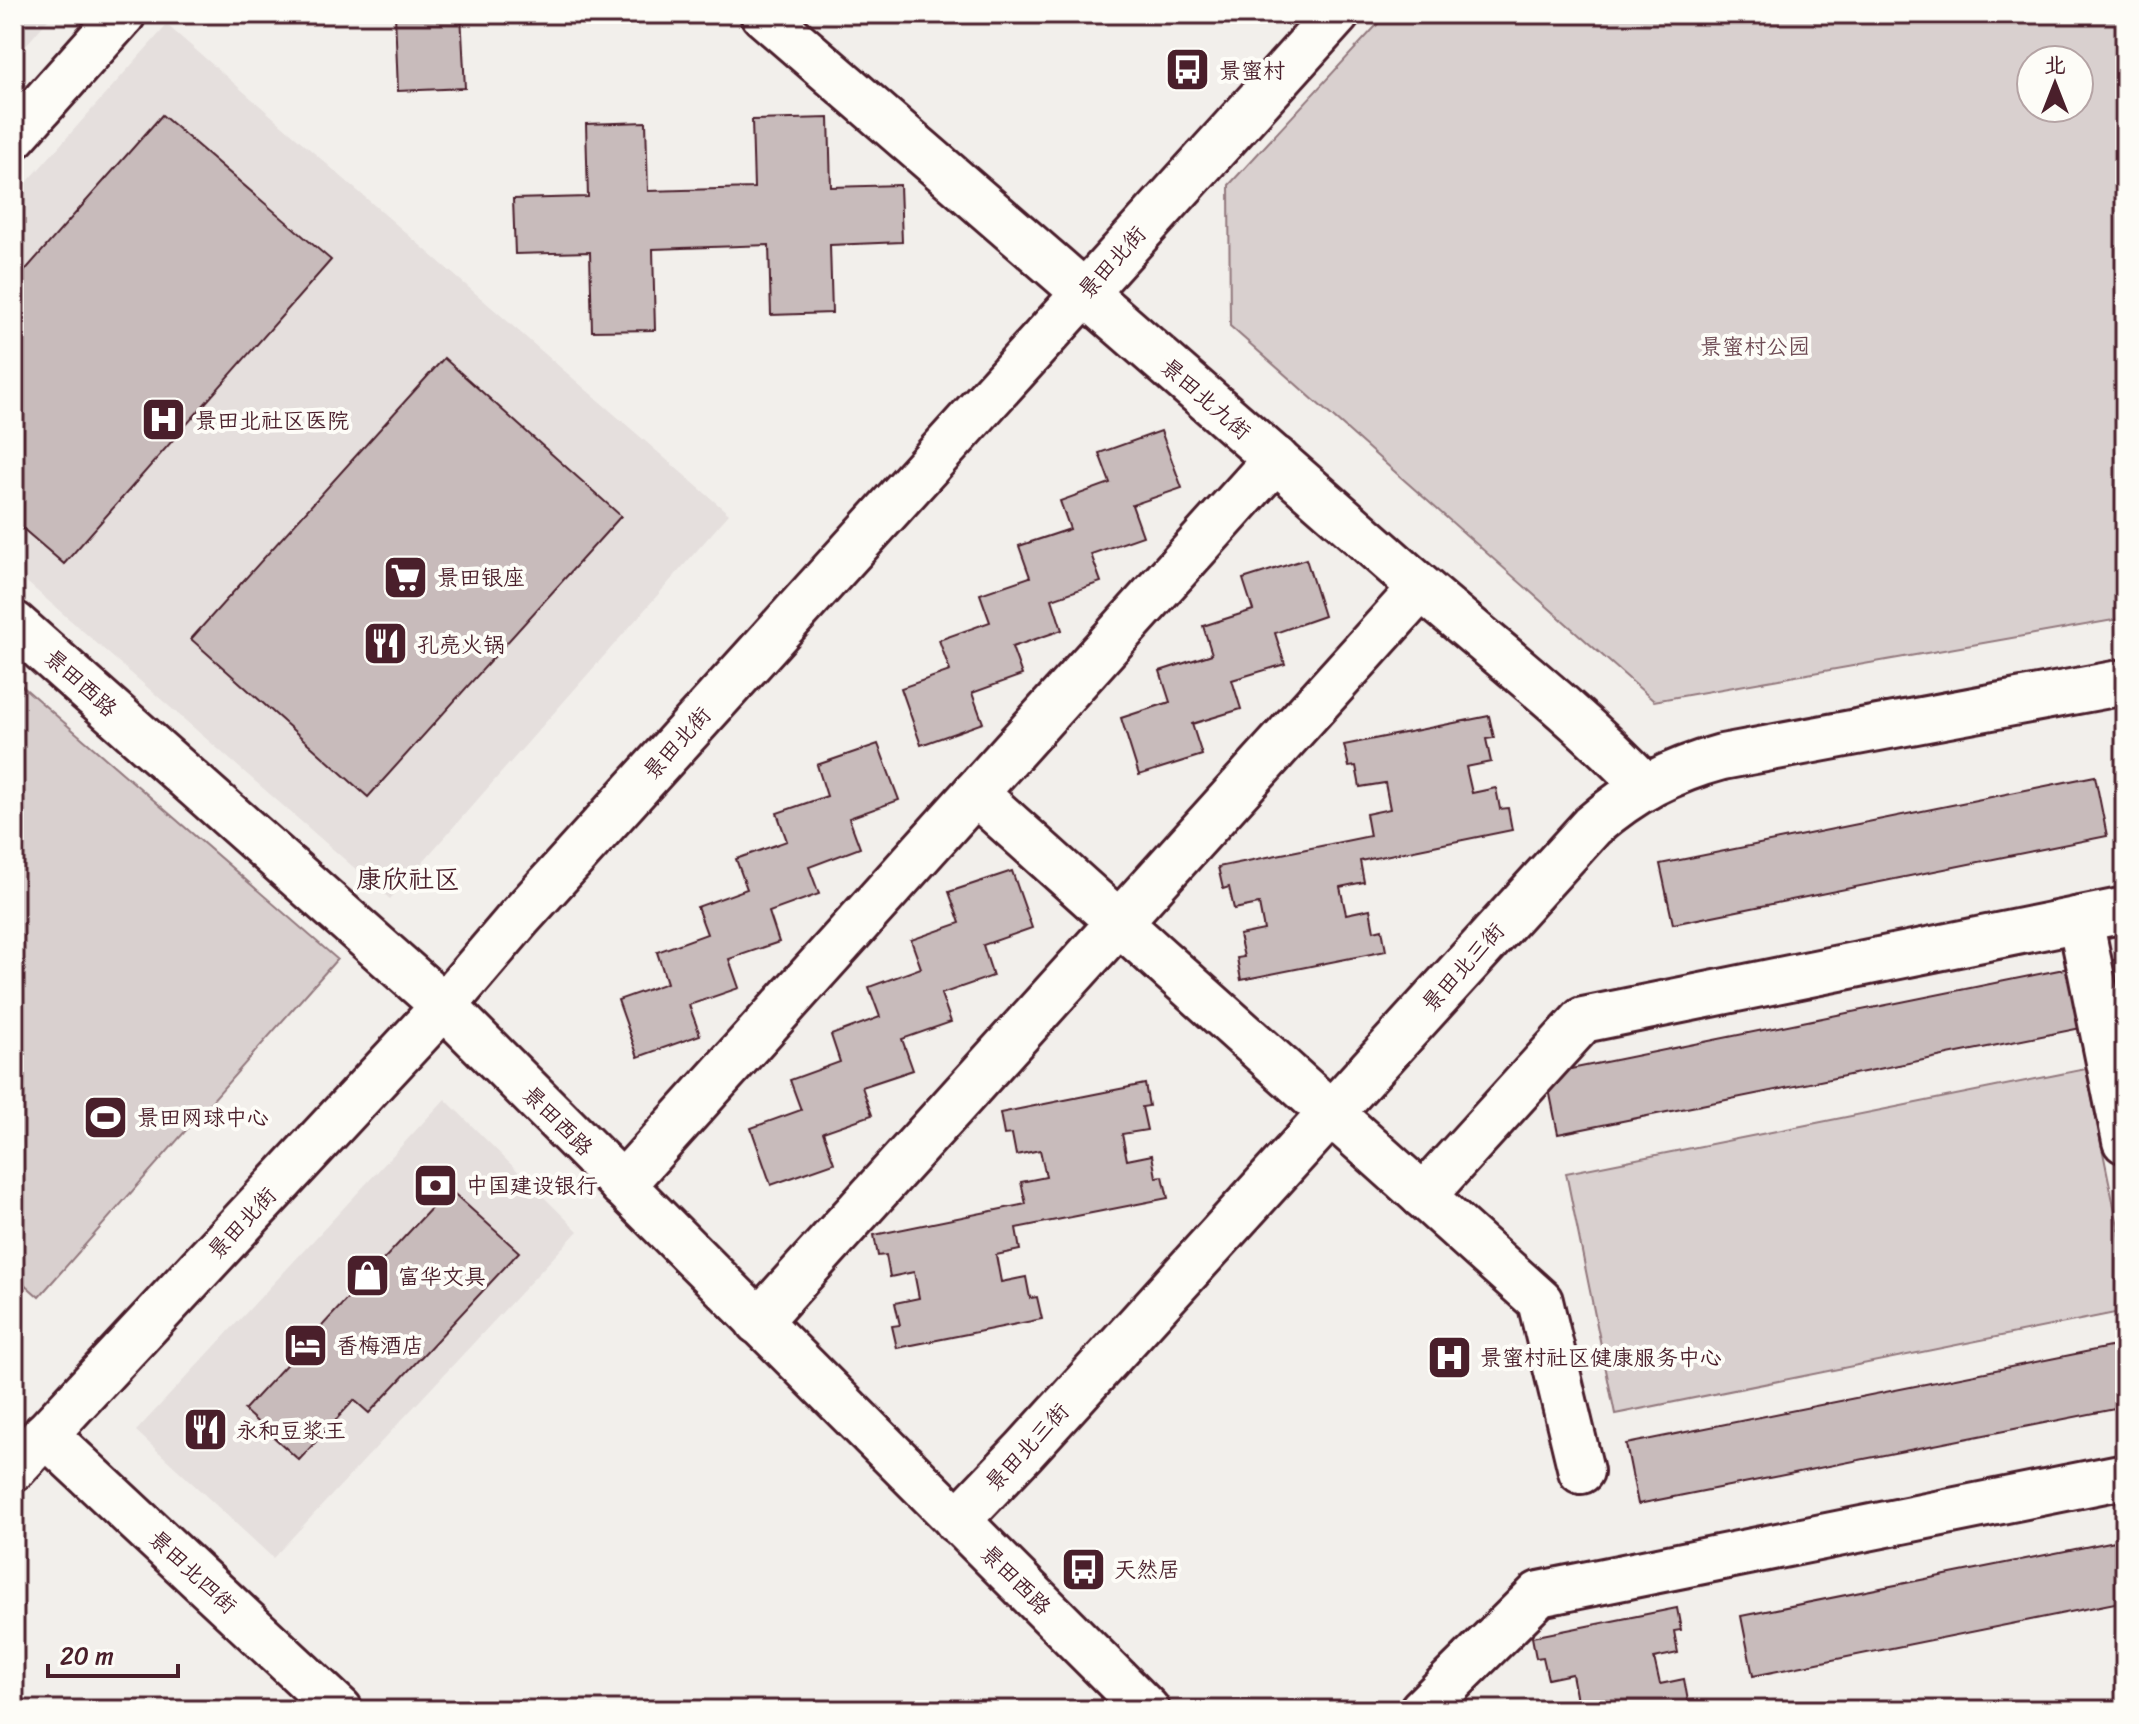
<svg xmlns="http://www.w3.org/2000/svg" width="2139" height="1724" viewBox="0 0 2139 1724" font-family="Sriracha,'LXGW WenKai TC',sans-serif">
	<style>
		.built { fill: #e5dfdd }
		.green { fill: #d9d0cf; stroke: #92787d; stroke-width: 2; fill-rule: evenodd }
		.building { fill: #c8bbbb; stroke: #4a1f2b; stroke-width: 2 }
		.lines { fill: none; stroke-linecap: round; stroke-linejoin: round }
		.minor-casing { stroke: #4a1f2b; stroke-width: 50 }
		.minor { stroke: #fdfcf7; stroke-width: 44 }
		.labels { text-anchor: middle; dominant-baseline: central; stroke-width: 8; stroke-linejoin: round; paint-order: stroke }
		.poi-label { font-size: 22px; fill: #4a1f2b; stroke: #fdfcf7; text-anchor: start }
		.street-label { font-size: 22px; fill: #4a1f2b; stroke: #fdfcf7 }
		.park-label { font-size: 22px; fill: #6e4b54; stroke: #fdfcf7 }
		.quarter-label { font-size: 26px; fill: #4a1f2b; stroke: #fdfcf7 }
	</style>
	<rect width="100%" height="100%" fill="#f2efeb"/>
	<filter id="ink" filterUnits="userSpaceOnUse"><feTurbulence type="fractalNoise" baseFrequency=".0125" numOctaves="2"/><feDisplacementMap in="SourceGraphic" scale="16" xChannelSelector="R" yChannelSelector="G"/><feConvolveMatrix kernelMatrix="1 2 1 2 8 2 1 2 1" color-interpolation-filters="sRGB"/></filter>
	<g filter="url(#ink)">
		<g class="built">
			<polygon points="14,14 53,14 14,59"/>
			<polygon points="167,25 729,514 390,899 14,571 14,197"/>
			<polygon points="445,1099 578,1231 273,1558 136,1431"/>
		</g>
		<g class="green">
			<path d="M1387,14H2125V618L1654,701L1230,326L1229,185ZM2031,60H2079V108H2031Z"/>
			<polygon points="14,679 337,959 39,1297 14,1275"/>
			<polygon points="2086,1069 2125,1260 2125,1311 1615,1414 1566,1173"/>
		</g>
		<g class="building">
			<polygon points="395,14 461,14 465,88 398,91"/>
			<polygon points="162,115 331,260 64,564 14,521 14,283"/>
			<polygon points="829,118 831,187 900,185 902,242 830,245 832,313 771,315 769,245 653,249 655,330 592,331 590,252 515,254 513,199 588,197 586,124 646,122 648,191 754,188 752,120"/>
			<polygon points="444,358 621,516 368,797 191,639"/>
			<polygon points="1161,431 1182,488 1132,505 1143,536 1091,554 1101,582 1052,599 1062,630 1012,647 1022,675 972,693 983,723 921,745 901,688 950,671 939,640 990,622 980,594 1030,577 1019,546 1070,529 1060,501 1110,483 1099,453"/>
			<polygon points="1306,559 1324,616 1275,633 1285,664 1232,680 1241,709 1192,724 1202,755 1139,775 1121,718 1170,702 1160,671 1212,654 1203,626 1253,610 1243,579"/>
			<polygon points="1489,716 1494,738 1486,739 1491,762 1466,767 1472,793 1496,788 1500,809 1508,808 1512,830 1360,861 1364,882 1340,887 1346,914 1370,909 1374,931 1382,929 1386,951 1241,980 1237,958 1244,957 1239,935 1264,930 1259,904 1234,909 1229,887 1223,889 1218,867 1370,836 1366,814 1390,809 1385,783 1360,787 1356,766 1349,767 1344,745"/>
			<polygon points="878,744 899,800 849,818 860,848 809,867 819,894 769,912 779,942 729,959 739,988 689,1005 700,1035 638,1057 618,1000 667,983 657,952 707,934 697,907 747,889 736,859 787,841 777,813 827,796 817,765"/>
			<polygon points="2095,776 2107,836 1673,924 1660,864"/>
			<polygon points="1012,871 1032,928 983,945 993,976 941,994 951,1022 902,1039 913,1070 862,1087 872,1115 823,1132 834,1163 771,1185 751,1128 801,1110 790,1080 840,1062 831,1035 880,1017 869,987 921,968 911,940 960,923 949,892"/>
			<polygon points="2125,958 2125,1020 2121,1021 2108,961"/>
			<polygon points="2069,968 2081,1028 1558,1134 1546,1074"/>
			<polygon points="1145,1084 1149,1106 1142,1107 1147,1130 1122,1134 1127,1160 1152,1155 1156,1177 1163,1176 1168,1198 1016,1228 1020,1250 996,1255 1001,1282 1026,1277 1030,1298 1037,1297 1042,1319 897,1348 892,1326 900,1325 895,1303 919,1298 914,1272 890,1277 886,1255 878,1256 874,1235 1026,1204 1021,1182 1046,1177 1040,1150 1016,1155 1012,1134 1004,1135 1000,1113"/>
			<polygon points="449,1189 519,1252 369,1413 354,1400 299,1460 244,1410"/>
			<polygon points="2125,1344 2125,1407 1638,1504 1626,1444"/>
			<polygon points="2125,1539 2125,1601 1753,1676 1741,1616"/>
			<polygon points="1677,1608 1681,1630 1674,1631 1678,1653 1654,1658 1660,1684 1684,1679 1688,1701 1696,1700 1697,1710 1554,1710 1553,1706 1577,1701 1572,1674 1548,1679 1543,1657 1536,1658 1532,1637"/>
		</g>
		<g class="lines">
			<defs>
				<g id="minor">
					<path d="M763,14C973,196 1184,378 1392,562C1476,637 1568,705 1646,787"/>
					<polyline points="14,136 123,14"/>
					<polyline points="14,624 444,1006 1147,1710"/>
					<polyline points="975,793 1540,1301 1581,1471"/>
					<polyline points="2080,919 2125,1141"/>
					<polyline points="622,1185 1276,459"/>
					<polyline points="1423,1196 1583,1020 2125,910"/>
					<polyline points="758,1322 1421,588"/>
					<polyline points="45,1434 340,1710"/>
					<polyline points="14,1468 444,1006 519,918 1337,14"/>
					<path d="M957,1521L1024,1451L1592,826C1632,791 1670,771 1722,757L2125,682"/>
					<polyline points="1422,1710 1539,1594 2125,1476"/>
				</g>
			</defs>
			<use href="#minor" class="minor-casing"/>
			<use href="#minor" class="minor"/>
		</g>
	</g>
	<defs>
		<symbol id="bus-square" viewBox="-11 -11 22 22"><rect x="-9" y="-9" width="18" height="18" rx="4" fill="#4a1f2b" stroke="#fdfcf7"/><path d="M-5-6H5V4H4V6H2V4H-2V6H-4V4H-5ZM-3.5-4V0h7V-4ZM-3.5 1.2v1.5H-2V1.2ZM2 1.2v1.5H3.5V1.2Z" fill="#fff"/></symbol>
		<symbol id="hospital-square" viewBox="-11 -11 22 22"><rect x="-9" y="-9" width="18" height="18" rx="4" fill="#4a1f2b" stroke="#fdfcf7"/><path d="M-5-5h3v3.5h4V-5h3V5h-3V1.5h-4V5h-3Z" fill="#fff"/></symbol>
		<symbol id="supermarket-square" viewBox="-11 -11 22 22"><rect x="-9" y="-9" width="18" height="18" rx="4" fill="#4a1f2b" stroke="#fdfcf7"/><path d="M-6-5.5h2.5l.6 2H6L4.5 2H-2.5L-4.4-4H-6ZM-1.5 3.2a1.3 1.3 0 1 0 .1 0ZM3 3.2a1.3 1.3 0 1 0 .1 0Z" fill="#fff"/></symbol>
		<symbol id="restaurant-square" viewBox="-11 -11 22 22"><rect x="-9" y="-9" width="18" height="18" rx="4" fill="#4a1f2b" stroke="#fdfcf7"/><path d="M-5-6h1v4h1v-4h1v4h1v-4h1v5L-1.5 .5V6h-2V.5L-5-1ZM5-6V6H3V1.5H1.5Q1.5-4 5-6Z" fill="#fff"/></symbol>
		<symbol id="stadium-square" viewBox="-11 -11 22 22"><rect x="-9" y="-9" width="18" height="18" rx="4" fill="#4a1f2b" stroke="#fdfcf7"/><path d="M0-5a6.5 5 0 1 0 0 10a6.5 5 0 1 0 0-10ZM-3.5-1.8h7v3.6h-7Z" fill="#fff"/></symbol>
		<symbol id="bank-square" viewBox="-11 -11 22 22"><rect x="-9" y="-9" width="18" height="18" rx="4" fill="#4a1f2b" stroke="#fdfcf7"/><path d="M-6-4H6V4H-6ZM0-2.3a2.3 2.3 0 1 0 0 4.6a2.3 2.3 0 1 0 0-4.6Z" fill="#fff"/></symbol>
		<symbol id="shop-square" viewBox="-11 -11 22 22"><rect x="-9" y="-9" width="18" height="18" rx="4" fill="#4a1f2b" stroke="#fdfcf7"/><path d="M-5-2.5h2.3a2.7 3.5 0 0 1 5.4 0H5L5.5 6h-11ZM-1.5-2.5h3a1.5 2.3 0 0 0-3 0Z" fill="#fff"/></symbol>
		<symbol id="hotel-square" viewBox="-11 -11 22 22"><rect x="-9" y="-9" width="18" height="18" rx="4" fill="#4a1f2b" stroke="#fdfcf7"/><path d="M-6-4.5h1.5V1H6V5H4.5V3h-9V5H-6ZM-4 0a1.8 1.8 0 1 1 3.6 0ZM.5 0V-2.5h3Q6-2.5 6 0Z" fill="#fff"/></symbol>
	</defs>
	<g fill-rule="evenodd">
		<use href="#bus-square" x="1162" y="44" width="51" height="51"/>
		<use href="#hospital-square" x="138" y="394" width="51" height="51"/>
		<use href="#supermarket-square" x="380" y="552" width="51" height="51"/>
		<use href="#restaurant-square" x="360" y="618" width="51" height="51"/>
		<use href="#stadium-square" x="80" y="1092" width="51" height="51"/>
		<use href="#bank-square" x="410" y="1160" width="51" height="51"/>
		<use href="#shop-square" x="342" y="1250" width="51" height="51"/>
		<use href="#hotel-square" x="280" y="1320" width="51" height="51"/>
		<use href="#hospital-square" x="1424" y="1332" width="51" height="51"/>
		<use href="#restaurant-square" x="180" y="1404" width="51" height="51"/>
		<use href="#bus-square" x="1058" y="1544" width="51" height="51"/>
	</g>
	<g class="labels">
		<g class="poi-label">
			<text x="1219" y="70">景蜜村</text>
			<text x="195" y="420">景田北社区医院</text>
			<text x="437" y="577">景田银座</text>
			<text x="417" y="644">孔亮火锅</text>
			<text x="137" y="1117">景田网球中心</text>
			<text x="466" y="1185">中国建设银行</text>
			<text x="398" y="1276">富华文具</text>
			<text x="336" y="1345">香梅酒店</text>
			<text x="1480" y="1357">景蜜村社区健康服务中心</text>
			<text x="236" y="1430">永和豆浆王</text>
			<text x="1114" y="1569">天然居</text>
		</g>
		<g class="street-label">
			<text transform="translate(1112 262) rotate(-48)">景田北街</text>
			<text transform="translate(1206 399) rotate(41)">景田北九街</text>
			<text transform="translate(81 683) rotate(42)">景田西路</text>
			<text transform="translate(677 743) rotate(-48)">景田北街</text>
			<text transform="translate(1463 967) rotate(-48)">景田北三街</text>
			<text transform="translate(558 1121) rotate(45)">景田西路</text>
			<text transform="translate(242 1223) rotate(-47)">景田北街</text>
			<text transform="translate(1027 1447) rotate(-47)">景田北三街</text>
			<text transform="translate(193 1572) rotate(43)">景田北四街</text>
			<text transform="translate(1016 1580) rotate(45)">景田西路</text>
		</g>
		<g class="park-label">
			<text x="1755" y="346">景蜜村公园</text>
		</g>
		<g class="quarter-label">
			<text x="408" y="879">康欣社区</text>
		</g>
	</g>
	<rect width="2139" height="1724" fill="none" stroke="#fdfcf7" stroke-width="48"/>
	<rect x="24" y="24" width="2091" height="1676" fill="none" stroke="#4a1f2b" stroke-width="3" filter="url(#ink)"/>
	<g transform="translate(2055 84)"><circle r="38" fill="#fdfcf7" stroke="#b5a4a5" stroke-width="2"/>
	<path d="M0-6L14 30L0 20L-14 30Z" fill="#4a1f2b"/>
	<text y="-12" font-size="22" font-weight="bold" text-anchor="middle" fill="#4a1f2b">北</text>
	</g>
	<path d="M48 1664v12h130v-12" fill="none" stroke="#4a1f2b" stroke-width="4"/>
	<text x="60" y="1664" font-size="24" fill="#4a1f2b" stroke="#fdfcf7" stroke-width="6" paint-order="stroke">20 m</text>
</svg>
